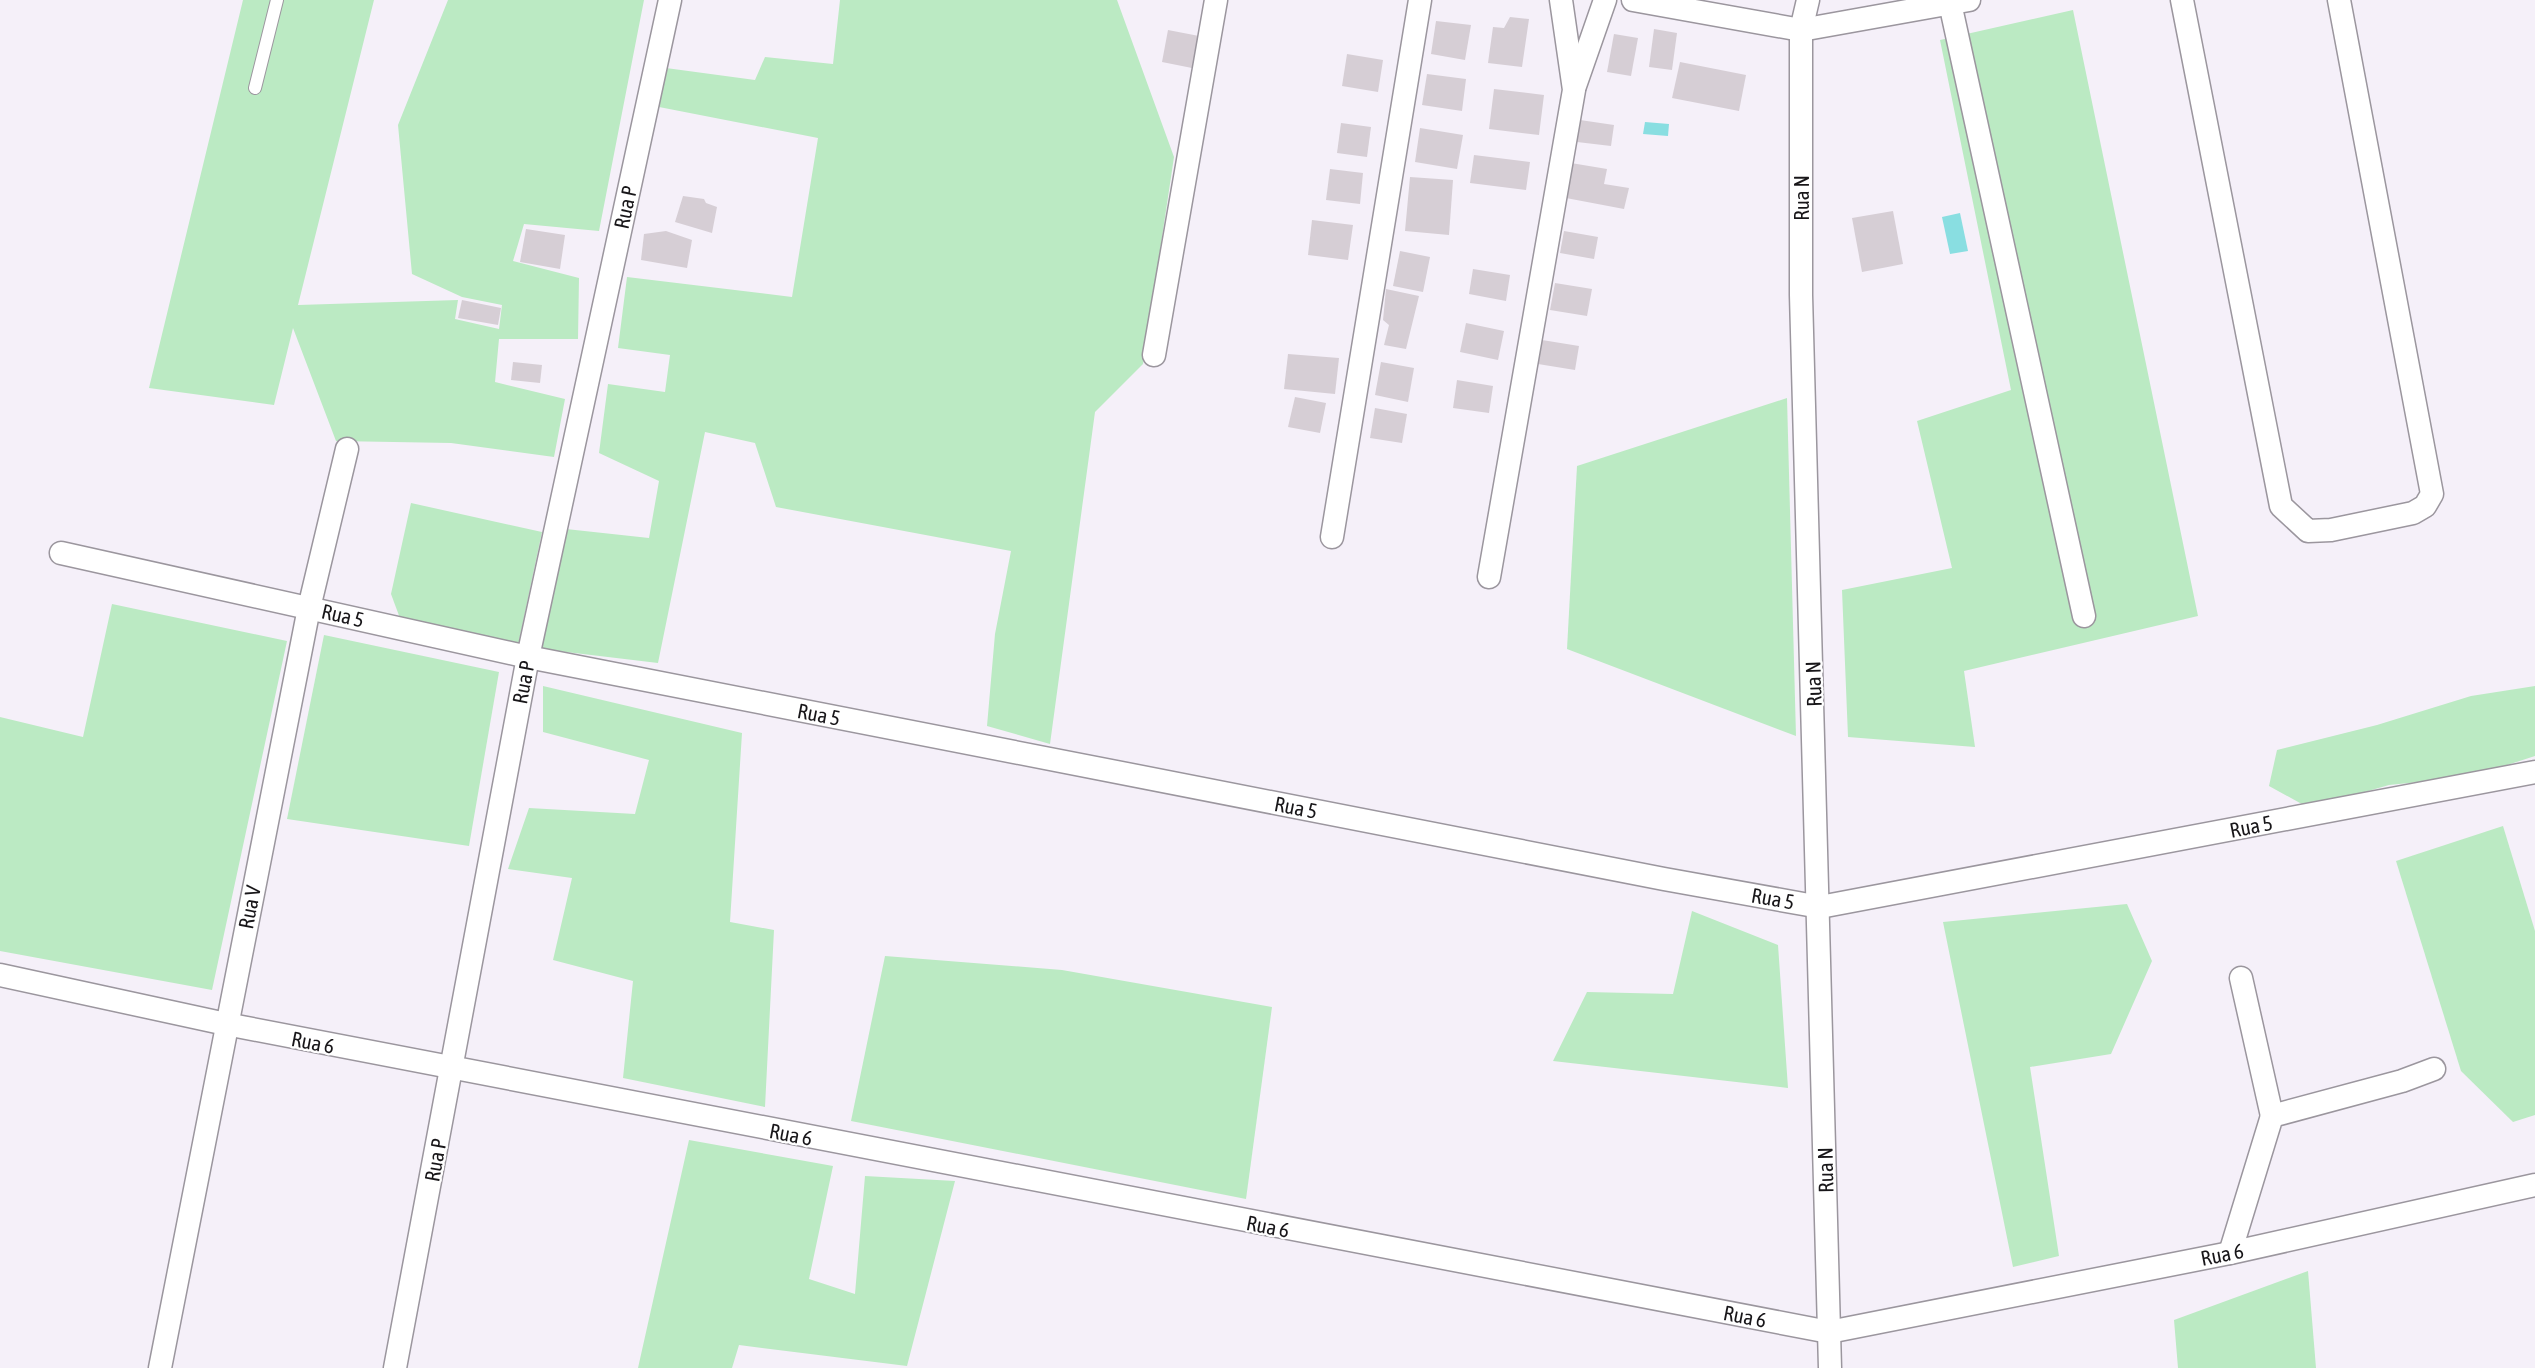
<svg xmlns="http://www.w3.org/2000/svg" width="2535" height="1368" viewBox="0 0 2535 1368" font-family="'Asap Condensed',sans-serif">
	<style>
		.green { fill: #bbeac3 }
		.water { fill: #89dee1 }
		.building { fill: #d6ced5 }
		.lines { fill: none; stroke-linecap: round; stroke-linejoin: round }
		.service-casing { stroke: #9b969e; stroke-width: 14 }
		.minor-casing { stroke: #9b969e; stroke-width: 25 }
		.service { stroke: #fff; stroke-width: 12 }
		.minor { stroke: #fff; stroke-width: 22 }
		.labels { text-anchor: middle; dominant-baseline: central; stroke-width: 4.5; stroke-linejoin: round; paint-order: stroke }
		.street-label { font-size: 21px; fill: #181619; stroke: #fff }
	</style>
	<rect width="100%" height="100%" fill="#f5f0f9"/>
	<g class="green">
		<polygon points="243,0 374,0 298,305 458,300 455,319 499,329 502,305 462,297 412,274 398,125 448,0 644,0 599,231 524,224 513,261 579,278 578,339 499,339 495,382 565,399 554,457 451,443 336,441 293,328 274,405 149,388"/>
		<polygon points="840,0 1117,0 1174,157 1143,364 1095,412 1050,744 987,726 995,634 1011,551 776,507 755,443 705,432 658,663 541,649 566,529 649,538 659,481 599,453 608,384 665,392 670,355 618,348 627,277 792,297 818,138 659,107 666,68 755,80 765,57 833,64"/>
		<polygon points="2073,10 2198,616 1964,671 1975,747 1848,737 1842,590 1952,568 1917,421 2011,390 1940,40"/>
		<polygon points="1787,398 1796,736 1567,649 1577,466"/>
		<polygon points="411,503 542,532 517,650 401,621 391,594"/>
		<polygon points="112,604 287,641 212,990 0,951 0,717 83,737"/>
		<polygon points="324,635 499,672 469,846 287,819"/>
		<polygon points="543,686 742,733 730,922 774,930 765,1107 623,1078 633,981 553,960 572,878 508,869 529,808 635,814 649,760 543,732"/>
		<polygon points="2535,686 2535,756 2470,777 2389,785 2309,808 2269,786 2277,750 2377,725 2471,696"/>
		<polygon points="2503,826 2535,931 2535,1115 2513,1122 2461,1071 2396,861"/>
		<polygon points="2127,904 2152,961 2111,1054 2030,1067 2059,1256 2013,1267 1943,922"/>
		<polygon points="1692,911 1778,945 1788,1088 1553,1061 1587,992 1673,994"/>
		<polygon points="885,956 1062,970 1272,1007 1246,1199 851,1121"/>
		<polygon points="689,1140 833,1166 809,1279 855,1294 865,1176 955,1181 907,1366 739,1345 732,1368 638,1368"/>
		<polygon points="2308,1271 2316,1368 2178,1368 2174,1320"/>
	</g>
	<g class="water">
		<polygon points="1645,122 1669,124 1668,136 1643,134"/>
		<polygon points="1960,213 1968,251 1950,254 1942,217"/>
	</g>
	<g class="building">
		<polygon points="1510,17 1529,19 1522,67 1488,63 1493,27 1504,28"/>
		<polygon points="1436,21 1471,25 1465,60 1431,54"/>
		<polygon points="1654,29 1677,33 1672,70 1649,67"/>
		<polygon points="1168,30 1199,36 1192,68 1162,62"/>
		<polygon points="1614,34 1638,38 1631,76 1607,72"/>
		<polygon points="1347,54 1383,60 1378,92 1342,86"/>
		<polygon points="1680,62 1746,75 1739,111 1672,98"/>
		<polygon points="1427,74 1466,79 1462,111 1422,105"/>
		<polygon points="1494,89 1544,95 1539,135 1489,129"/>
		<polygon points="1580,120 1614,125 1611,146 1577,142"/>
		<polygon points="1341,123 1371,127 1367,157 1337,153"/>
		<polygon points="1420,128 1463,135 1457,169 1415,162"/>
		<polygon points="1474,155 1530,162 1526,190 1470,183"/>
		<polygon points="1571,163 1607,169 1604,184 1629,188 1624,209 1566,198"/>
		<polygon points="1330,169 1363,173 1360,204 1326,200"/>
		<polygon points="1410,177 1453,180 1449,235 1405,231"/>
		<polygon points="683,196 704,199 706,203 717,207 712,233 675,222"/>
		<polygon points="1893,211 1903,264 1862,272 1852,218"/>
		<polygon points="1312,220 1353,225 1348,260 1308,255"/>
		<polygon points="526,229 565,235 560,269 520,262"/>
		<polygon points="666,231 692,240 687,268 641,260 644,234"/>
		<polygon points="1564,231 1598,237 1594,259 1560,253"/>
		<polygon points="1400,251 1430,257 1423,292 1393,286"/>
		<polygon points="1473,269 1510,275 1506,301 1469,294"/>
		<polygon points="1555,283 1592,289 1587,316 1550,310"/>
		<polygon points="1386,289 1419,296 1406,349 1384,345 1389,325 1383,320"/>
		<polygon points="462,300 501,308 498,325 458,318"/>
		<polygon points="1466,323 1504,331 1498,360 1460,352"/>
		<polygon points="1542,340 1579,346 1575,370 1538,364"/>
		<polygon points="1288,354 1339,358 1335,394 1284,389"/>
		<polygon points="513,362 542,365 540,383 511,380"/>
		<polygon points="1381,362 1414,368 1408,402 1375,395"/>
		<polygon points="1457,380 1493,386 1489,413 1453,408"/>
		<polygon points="1295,397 1326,403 1320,433 1288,427"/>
		<polygon points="1375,408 1407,414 1402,443 1370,438"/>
	</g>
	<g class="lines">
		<defs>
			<polyline id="service" points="255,88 277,0"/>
			<g id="minor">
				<polyline points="1633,0 1801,30 1969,0"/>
				<polyline points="1808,0 1801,30 1801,295 1830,1368"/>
				<polyline points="2182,0 2281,506 2308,531 2331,530 2413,513 2425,506 2432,494 2339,0"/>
				<polyline points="1950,3 2084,616"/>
				<polyline points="1575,86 1605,0"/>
				<polyline points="1154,355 1216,0"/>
				<polyline points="1332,537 1420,0"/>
				<polyline points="61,553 528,657 1664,879 1820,907 2535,772"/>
				<polyline points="1489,577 1574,90 1561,0"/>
				<polyline points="0,975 226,1024 1829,1332 2230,1253 2535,1185"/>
				<polyline points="2241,978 2272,1116"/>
				<polyline points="2230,1253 2272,1116 2402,1081 2434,1069"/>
				<polyline points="160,1368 309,608 347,449"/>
				<polyline points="395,1368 528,657 670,0"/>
			</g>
		</defs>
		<use href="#service" class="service-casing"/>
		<use href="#minor" class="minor-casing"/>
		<use href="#service" class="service"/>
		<use href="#minor" class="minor"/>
	</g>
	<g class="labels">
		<g class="street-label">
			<text transform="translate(1801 198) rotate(-90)">Rua N</text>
			<text transform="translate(625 207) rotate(-78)">Rua P</text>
			<text transform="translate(343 615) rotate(13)">Rua 5</text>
			<text transform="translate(523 682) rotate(-79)">Rua P</text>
			<text transform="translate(1813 684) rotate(-92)">Rua N</text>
			<text transform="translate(819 714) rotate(11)">Rua 5</text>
			<text transform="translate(1296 807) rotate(11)">Rua 5</text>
			<text transform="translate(2251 826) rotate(-11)">Rua 5</text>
			<text transform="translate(1773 898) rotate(10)">Rua 5</text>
			<text transform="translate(249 907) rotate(-79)">Rua V</text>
			<text transform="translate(313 1042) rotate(11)">Rua 6</text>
			<text transform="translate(791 1134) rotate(11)">Rua 6</text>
			<text transform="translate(435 1160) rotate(-80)">Rua P</text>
			<text transform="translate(1825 1170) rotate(-91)">Rua N</text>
			<text transform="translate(1268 1226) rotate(11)">Rua 6</text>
			<text transform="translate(2222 1254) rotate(-11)">Rua 6</text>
			<text transform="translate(1745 1316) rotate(11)">Rua 6</text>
		</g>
	</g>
</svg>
